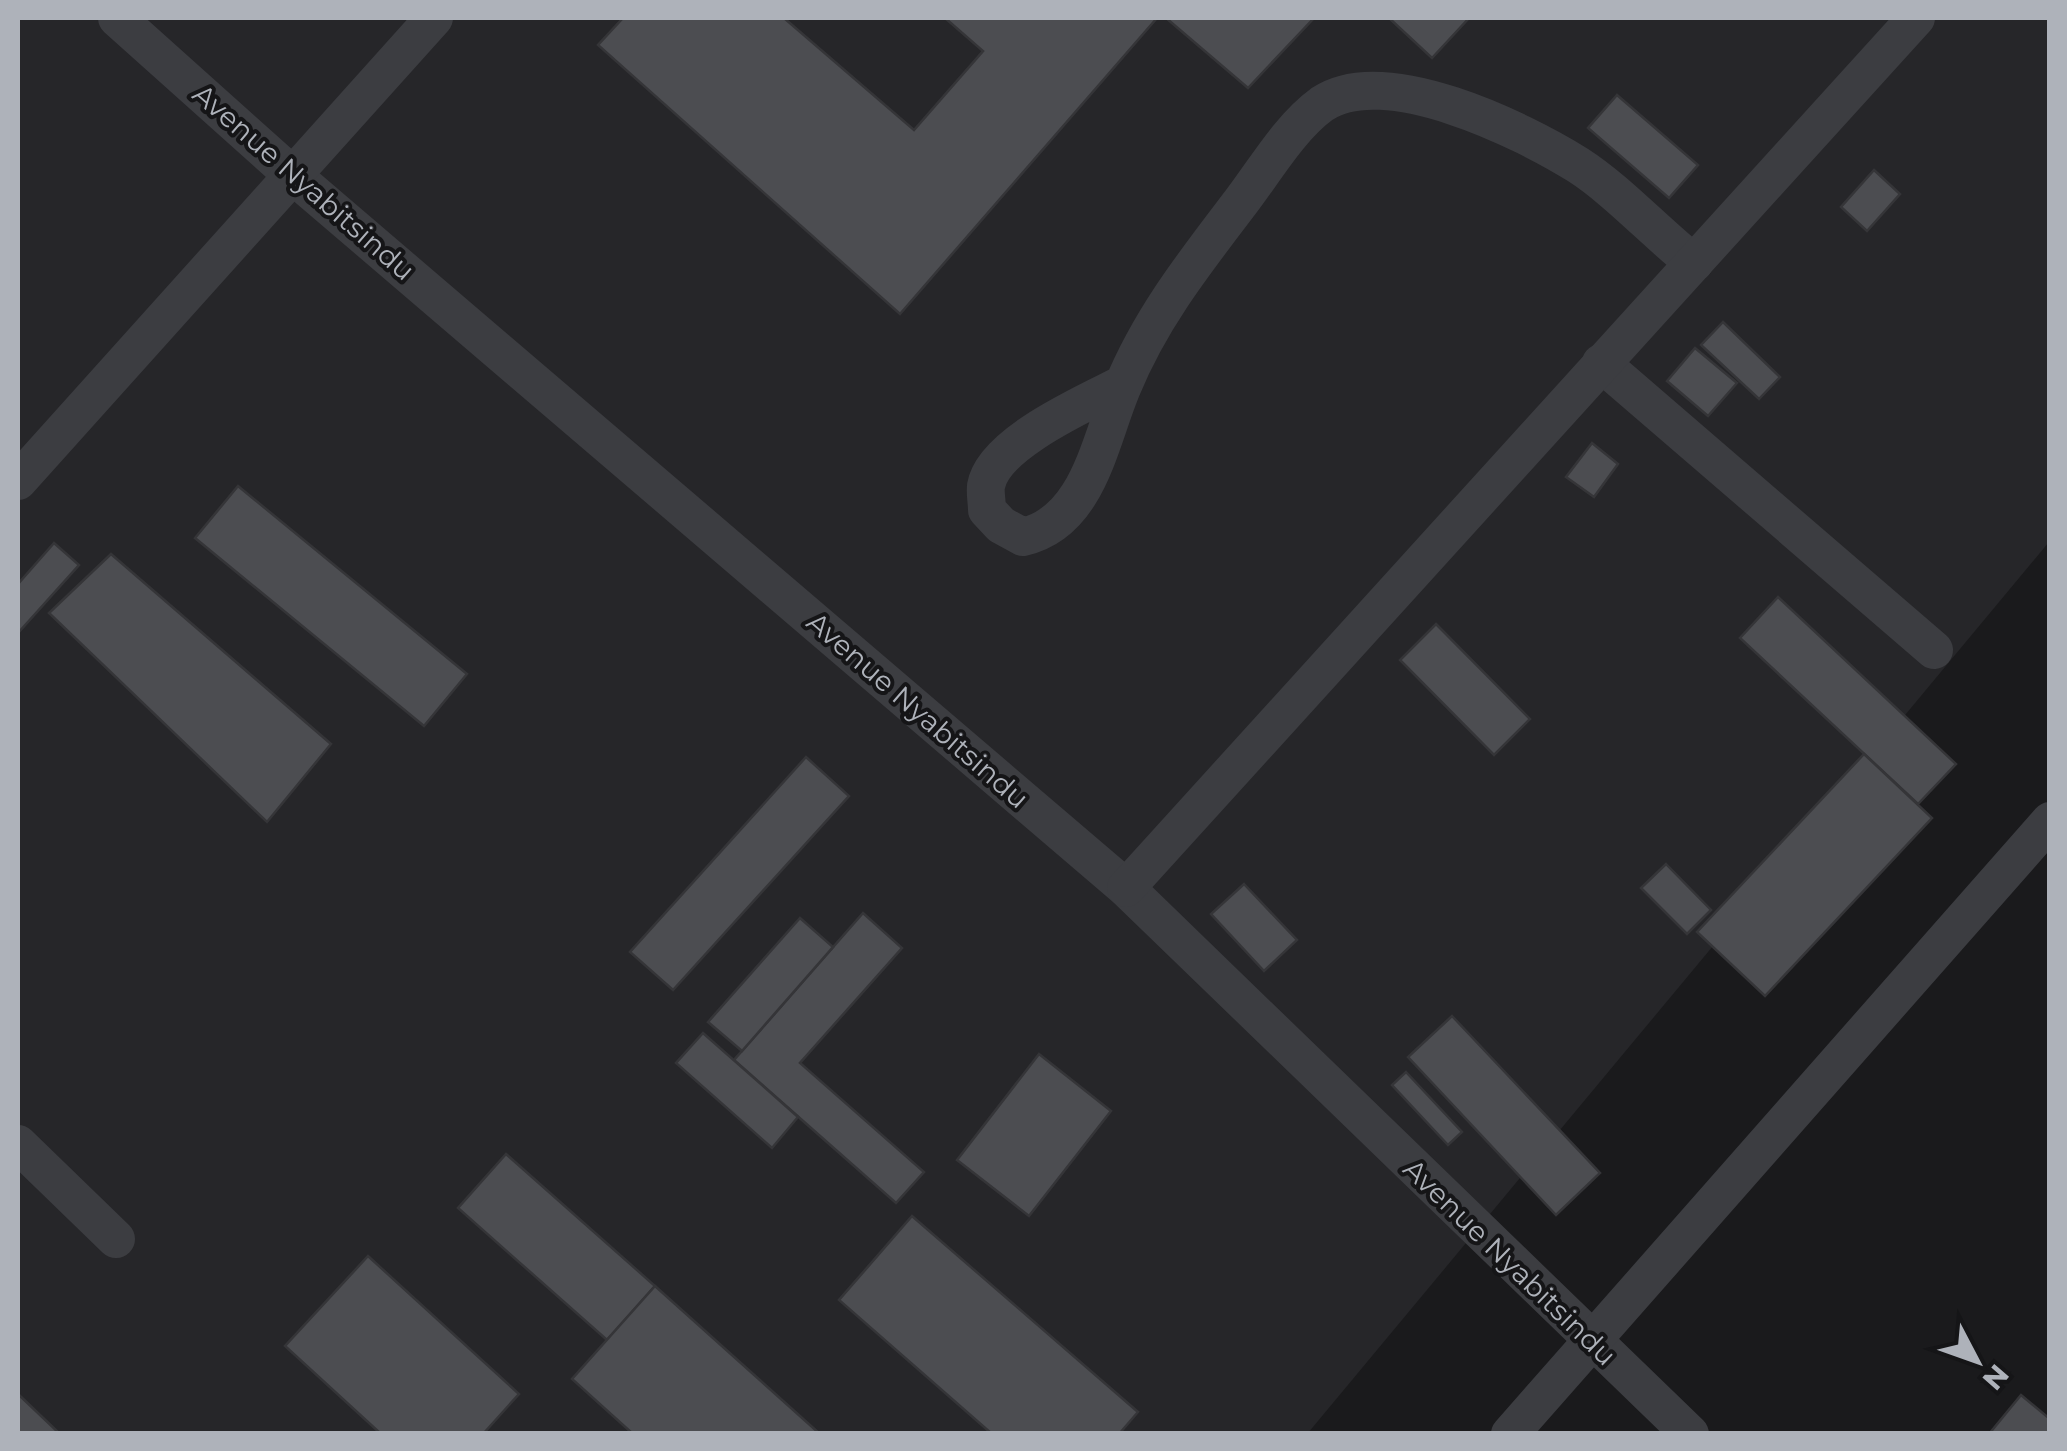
<svg xmlns="http://www.w3.org/2000/svg" width="2067" height="1451" viewBox="0 0 2067 1451" font-family="Montserrat,sans-serif">
	<style>
		.built { fill: #262629 }
		.building { fill: #4c4d51; stroke: #353538; stroke-width: 2.5 }
		.lines { fill: none; stroke-linecap: round; stroke-linejoin: round }
		.minor { stroke: #3c3d41; stroke-width: 38 }
		.labels { text-anchor: middle; dominant-baseline: central; stroke-width: 8; stroke-linejoin: round; paint-order: stroke }
		.street-label { font-size: 28px; fill: #aeb2ba; stroke: #151517 }
	</style>
	<rect width="100%" height="100%" fill="#1a1a1c"/>
	<polygon class="built" points="18,18 2049,18 2049,542 1308,1433 18,1433"/>
	<g class="building">
		<polygon points="623,18 784,18 914,130 983,51 945,18 1157,18 900,314 598,45"/>
		<polygon points="1166,18 1314,18 1248,88"/>
		<polygon points="1389,18 1469,18 1432,58"/>
		<polygon points="1617,95 1698,165 1669,198 1588,128"/>
		<polygon points="1874,170 1900,194 1867,231 1841,207"/>
		<polygon points="1723,322 1780,377 1759,399 1701,345"/>
		<polygon points="1695,348 1737,383 1708,416 1667,381"/>
		<polygon points="1592,443 1618,464 1594,497 1566,477"/>
		<polygon points="238,486 467,674 424,726 195,538"/>
		<polygon points="54,543 79,565 18,633 18,584"/>
		<polygon points="111,554 331,744 267,822 49,613"/>
		<polygon points="1778,597 1956,764 1918,804 1740,638"/>
		<polygon points="1436,624 1530,719 1494,755 1400,660"/>
		<polygon points="1864,754 1932,818 1765,996 1697,932"/>
		<polygon points="806,757 849,796 673,990 630,952"/>
		<polygon points="1666,864 1711,910 1687,934 1641,888"/>
		<polygon points="1244,884 1297,940 1264,971 1211,914"/>
		<polygon points="863,913 902,948 800,1063 924,1172 896,1203 734,1060"/>
		<polygon points="800,918 833,947 742,1051 708,1022"/>
		<polygon points="1452,1016 1600,1173 1556,1215 1408,1057"/>
		<polygon points="703,1033 798,1117 772,1148 676,1063"/>
		<polygon points="1039,1054 1111,1111 1029,1216 957,1160"/>
		<polygon points="1406,1072 1462,1132 1448,1145 1392,1085"/>
		<polygon points="506,1154 655,1286 607,1340 458,1208"/>
		<polygon points="912,1216 1138,1412 1119,1434 992,1434 839,1300"/>
		<polygon points="368,1256 519,1394 483,1434 381,1434 285,1346"/>
		<polygon points="655,1286 820,1434 633,1434 572,1379"/>
		<polygon points="18,1394 60,1434 18,1434"/>
		<polygon points="2021,1395 2050,1419 2050,1434 1989,1434"/>
	</g>
	<g class="lines">
		<g class="minor">
			<polyline points="117,18 290,173 1126,888 1690,1434"/>
			<polyline points="1601,363 1934,650"/>
			<path d="M1123,384C1088,402 993,443 986,486C985,493 987,502 987,510L1001,525L1023,537C1088,522 1099,443 1122,388C1150,319 1195,262 1240,203C1264,172 1289,128 1322,104C1384,62 1522,130 1578,165C1617,190 1656,233 1694,263"/>
			<polyline points="18,481 434,18"/>
			<polyline points="1126,888 1916,18"/>
			<polyline points="18,1144 116,1239"/>
			<polyline points="1510,1434 2050,821"/>
		</g>
	</g>
	<g class="labels">
		<g class="street-label">
			<text transform="translate(304 182) rotate(41)">Avenue Nyabitsindu</text>
			<text transform="translate(918 710) rotate(41)">Avenue Nyabitsindu</text>
			<text transform="translate(1510 1262) rotate(44)">Avenue Nyabitsindu</text>
		</g>
	</g>
	<rect width="2067" height="1451" fill="none" stroke="#aeb2ba" stroke-width="40"/>
	<g transform="translate(1977 1361) rotate(131)" stroke="#151517" stroke-width="8" paint-order="stroke">
	<path d="M0-8L18 38L0 25L-18 38Z" fill="#aeb2ba"/>
	<text y="-15" font-size="28" font-weight="bold" text-anchor="middle" fill="#aeb2ba">N</text>
	</g>
</svg>
